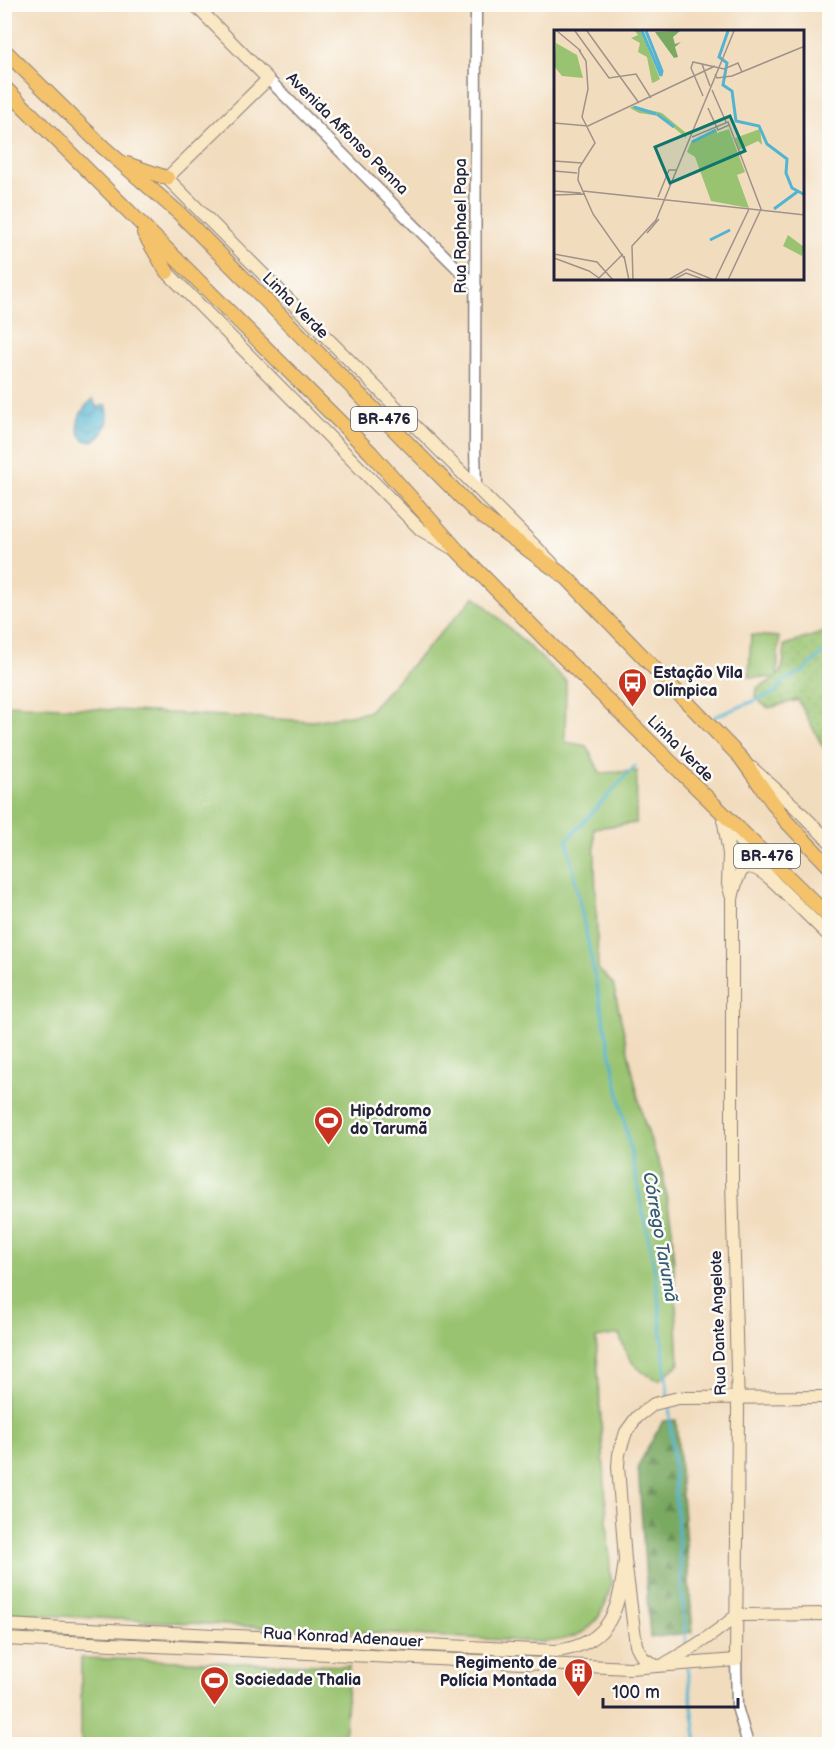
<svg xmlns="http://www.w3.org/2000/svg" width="834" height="1749" viewBox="0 0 834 1749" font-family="'Balsamiq Sans',sans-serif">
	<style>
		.grass { fill: #99c370; stroke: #5e7256; stroke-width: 1.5 }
		.forest { fill: url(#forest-firs); stroke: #4e664e; stroke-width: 1.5 }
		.park { fill: url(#park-dots); stroke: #5e7256; stroke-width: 1.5 }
		.water { fill: url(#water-waves); stroke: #3a6b86; stroke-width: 1.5 }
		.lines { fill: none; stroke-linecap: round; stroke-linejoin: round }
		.stream { stroke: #52b4d1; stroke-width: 3 }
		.tertiary-casing { stroke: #8a7f7c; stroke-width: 13 }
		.secondary-casing { stroke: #8a7f7c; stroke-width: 14 }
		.trunk-casing { stroke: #8a7f7c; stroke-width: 16 }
		.tertiary { stroke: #fff; stroke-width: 10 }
		.secondary { stroke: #fae7c3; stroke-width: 12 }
		.trunk { stroke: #f3c26a; stroke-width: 14 }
		.labels { text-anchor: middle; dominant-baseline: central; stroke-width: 5; stroke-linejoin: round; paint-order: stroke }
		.shield { fill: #fdfcf7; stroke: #646373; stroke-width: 1.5 }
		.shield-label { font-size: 15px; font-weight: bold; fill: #22223b }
		.street-label { font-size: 16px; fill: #22223b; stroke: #fdfcf7 }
		.poi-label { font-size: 16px; font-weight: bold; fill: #22223b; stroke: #fdfcf7; text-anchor: start }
		.water-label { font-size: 18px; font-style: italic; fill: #355c77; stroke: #fdfcf7 }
		.inset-river { fill: none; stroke: #52b4d1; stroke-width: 3 }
		.inset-road { fill: none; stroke: #9f928a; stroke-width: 1.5 }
		.view { fill: #0f766e; fill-opacity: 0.15; stroke: #0f766e; stroke-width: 3 }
		.inset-edge { fill: none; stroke: #22223b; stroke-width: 3 }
	</style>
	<defs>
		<pattern id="forest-firs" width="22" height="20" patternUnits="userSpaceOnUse" patternTransform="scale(1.5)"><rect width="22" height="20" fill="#7aa962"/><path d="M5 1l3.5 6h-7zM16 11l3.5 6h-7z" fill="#648952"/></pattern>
		<pattern id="park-dots" width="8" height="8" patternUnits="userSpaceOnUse" patternTransform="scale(1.5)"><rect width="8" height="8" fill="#99c370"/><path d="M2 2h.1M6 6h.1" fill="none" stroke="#84a762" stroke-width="1.8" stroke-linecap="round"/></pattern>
		<pattern id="water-waves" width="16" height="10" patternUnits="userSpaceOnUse" patternTransform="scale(1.5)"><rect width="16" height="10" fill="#52b4d1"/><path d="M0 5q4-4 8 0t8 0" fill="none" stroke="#4492ab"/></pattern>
	</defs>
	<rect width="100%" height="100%" fill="#fdfcf7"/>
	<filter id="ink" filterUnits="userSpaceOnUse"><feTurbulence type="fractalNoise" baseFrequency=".0167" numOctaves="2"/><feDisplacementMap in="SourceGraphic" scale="12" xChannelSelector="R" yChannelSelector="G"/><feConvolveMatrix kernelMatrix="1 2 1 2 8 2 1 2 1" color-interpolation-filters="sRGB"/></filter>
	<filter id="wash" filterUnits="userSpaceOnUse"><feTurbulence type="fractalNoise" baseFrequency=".008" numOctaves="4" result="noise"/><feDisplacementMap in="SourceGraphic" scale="24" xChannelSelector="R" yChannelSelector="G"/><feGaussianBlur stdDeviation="1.35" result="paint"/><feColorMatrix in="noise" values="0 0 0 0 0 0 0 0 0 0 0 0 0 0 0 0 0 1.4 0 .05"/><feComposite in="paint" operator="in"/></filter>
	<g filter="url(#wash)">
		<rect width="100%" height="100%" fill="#f2dcbe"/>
		<g class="grass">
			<path d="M475,596L566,681L565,742L587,746L600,773L637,771L636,823L594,828L598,969L613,984L643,1118L663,1175L672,1228L679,1364L659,1380C634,1371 627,1358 619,1334L596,1338L611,1584C602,1626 584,1640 542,1642L5,1613V704L313,721L368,712Z"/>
			<polygon points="751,635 779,637 777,678 749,677"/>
			<polygon points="81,1658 349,1666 344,1744 81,1744"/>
		</g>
		<polygon class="forest" points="676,1420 693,1632 650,1638 638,1466 663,1421"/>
		<path class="park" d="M829,629V746L823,747L798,700L769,708L762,704L756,697L757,688C782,677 785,672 784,645L819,634Z"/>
		<path class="water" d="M93,399L97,408L106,404C109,415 109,423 103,432C87,457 61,425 93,399Z"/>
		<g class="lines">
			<g class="stream">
				<polyline points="714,717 774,693 785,680 804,671 830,646"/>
				<polyline points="635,766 567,840 656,1276 668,1397"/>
				<polyline points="669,1403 686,1648"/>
				<polyline points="687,1667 697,1744"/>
			</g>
		</g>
	</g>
	<g filter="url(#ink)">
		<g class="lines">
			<defs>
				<g id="tertiary">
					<polyline points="268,79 476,287"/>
					<polyline points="476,488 475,447 476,4"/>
					<polyline points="736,1660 737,1707 748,1744"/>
				</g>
				<g id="secondary">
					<polyline points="194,4 268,79 167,178 552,563"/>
					<polyline points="167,272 421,530 452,548"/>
					<polyline points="752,768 793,805 830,842"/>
					<polyline points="723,821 773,881 830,937"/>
					<polyline points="724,823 729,854 728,884 731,895"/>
					<polyline points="737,1615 830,1614"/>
					<path d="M4,1625L556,1651C612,1644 619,1608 625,1560"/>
					<path d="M4,1639L630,1668L736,1660L738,1409L732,1182V899C739,866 745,857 773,881"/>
					<path d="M666,1663C691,1649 715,1634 737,1615"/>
					<polyline points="656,1666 643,1658 636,1645 625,1560 618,1466 619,1454 626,1432 637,1417 654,1404 678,1398 830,1397"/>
				</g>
				<g id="trunk">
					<polyline points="4,50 103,147 180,214 475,511 567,578 741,758 786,821 830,867"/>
					<polyline points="4,87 371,453 458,551 549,643 830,918"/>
					<polyline points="127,164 167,178"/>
					<polyline points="144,233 167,272"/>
				</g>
			</defs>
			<use href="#tertiary" class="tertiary-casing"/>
			<use href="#secondary" class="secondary-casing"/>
			<use href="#trunk" class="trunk-casing"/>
			<use href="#tertiary" class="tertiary"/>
			<use href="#secondary" class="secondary"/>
			<use href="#trunk" class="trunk"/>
		</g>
	</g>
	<defs>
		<symbol id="bus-pin" viewBox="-11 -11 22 30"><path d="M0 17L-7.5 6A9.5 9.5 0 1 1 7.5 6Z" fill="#c8321e" stroke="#fdfcf7"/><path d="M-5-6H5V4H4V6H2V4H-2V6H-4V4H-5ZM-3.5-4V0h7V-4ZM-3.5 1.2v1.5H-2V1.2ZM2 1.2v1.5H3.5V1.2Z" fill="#fff"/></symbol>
		<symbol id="stadium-pin" viewBox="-11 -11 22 30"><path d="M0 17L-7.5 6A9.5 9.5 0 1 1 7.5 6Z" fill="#c8321e" stroke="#fdfcf7"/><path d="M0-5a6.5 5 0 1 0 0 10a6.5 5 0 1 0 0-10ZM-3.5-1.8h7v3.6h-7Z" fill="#fff"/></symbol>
		<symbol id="building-pin" viewBox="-11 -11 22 30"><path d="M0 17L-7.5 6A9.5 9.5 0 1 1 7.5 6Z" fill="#c8321e" stroke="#fdfcf7"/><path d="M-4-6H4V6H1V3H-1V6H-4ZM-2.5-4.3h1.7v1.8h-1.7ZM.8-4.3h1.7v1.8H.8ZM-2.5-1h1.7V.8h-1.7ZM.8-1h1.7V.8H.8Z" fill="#fff"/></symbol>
	</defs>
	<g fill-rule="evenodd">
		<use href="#bus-pin" x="616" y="666" width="33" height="45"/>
		<use href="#stadium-pin" x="312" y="1104" width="33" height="45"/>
		<use href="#building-pin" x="562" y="1656" width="33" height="45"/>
		<use href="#stadium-pin" x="198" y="1664" width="33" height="45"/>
	</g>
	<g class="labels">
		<g class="shield">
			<rect x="351" y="407" width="66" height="24" rx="4.5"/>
			<rect x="734" y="844" width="66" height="24" rx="4.5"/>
		</g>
		<g class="shield-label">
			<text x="384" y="419">BR-476</text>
			<text x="767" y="856">BR-476</text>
		</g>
		<g class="street-label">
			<text transform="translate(347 134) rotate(45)">Avenida Affonso Penna</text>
			<text transform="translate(461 226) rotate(-90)">Rua Raphael Papa</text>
			<text transform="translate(295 306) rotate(45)">Linha Verde</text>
			<text transform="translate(680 749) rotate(45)">Linha Verde</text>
			<text transform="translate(719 1323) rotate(-92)">Rua Dante Angelote</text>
			<text transform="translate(343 1638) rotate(3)">Rua Konrad Adenauer</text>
		</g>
		<g class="poi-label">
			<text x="653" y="673">Estação Vila<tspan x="653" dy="18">Olímpica</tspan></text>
			<text x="350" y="1111">Hipódromo<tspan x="350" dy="18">do Tarumã</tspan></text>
			<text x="557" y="1663" text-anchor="end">Regimento de<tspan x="557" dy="18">Polícia Montada</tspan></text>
			<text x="235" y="1680">Sociedade Thalia</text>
		</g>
		<g class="water-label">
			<text transform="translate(660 1237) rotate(80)">Córrego Tarumã</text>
		</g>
	</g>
	<g transform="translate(554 30)">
		<rect width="250" height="250" fill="#f2dcbe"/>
		<path d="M81,1H87L106,49L101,52L98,53L93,27L84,22L86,13L77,8L84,5ZM2,13L23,25L29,48L8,46L0,36ZM162,99L163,103L175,99L191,142L183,145L195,178L157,171L141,127L133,122L137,112ZM206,99L208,115L204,111L185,120L181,108ZM234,205L250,217L248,226L229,216Z" fill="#99c370"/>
		<path d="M126,1L119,7L121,14L127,12L121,17L124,27L120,28L101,2Z" fill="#7aa962"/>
		<path d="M79,76L108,83L132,103V108L106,86L85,83L76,78Z" fill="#99c370"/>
		<path class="inset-river" d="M88,1L107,46M92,1L108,41L107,46M174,1L165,27L173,33L169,55L178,61L182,91L205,96L213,114L233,129L232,143L238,158L251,165M80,77L102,84M103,84L120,97M138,112L162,100M220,179L243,162M156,210L176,200"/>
		<path class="inset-road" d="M3,1L27,21M21,1L55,48L82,44L97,68M33,1L85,73M25,20L32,31L34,59L28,87L41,113L25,138L24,150L39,184L70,228M148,34L156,56M161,44L163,48L178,46L251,16M158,60L172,92M149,66L137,38L139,32L170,39L184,33L188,42M154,78L164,100L175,95M0,93L34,96L161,36M138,107L174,92L207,179L174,250M0,131L28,133M0,141L23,143M0,161L27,163M29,161L251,185M0,165L31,164M104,167L115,140H122M93,203L105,189M0,224L43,232L59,250M70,226L75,250M0,228L35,241L45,248M43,250L69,224M79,250L78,216L102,190L180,1M114,250L133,239L160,250M119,250L132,243L151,250M161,250L195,179"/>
		<path class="view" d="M176,86L191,121L116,153L101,117Z"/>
		<rect width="250" height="250" class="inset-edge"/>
	</g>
	<rect width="834" height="1749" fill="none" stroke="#fdfcf7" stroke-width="24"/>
	<path d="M603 1698v9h135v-9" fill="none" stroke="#22223b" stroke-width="3"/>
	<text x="612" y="1698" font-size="18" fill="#22223b" stroke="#fdfcf7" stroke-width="4.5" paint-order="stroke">100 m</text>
</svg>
